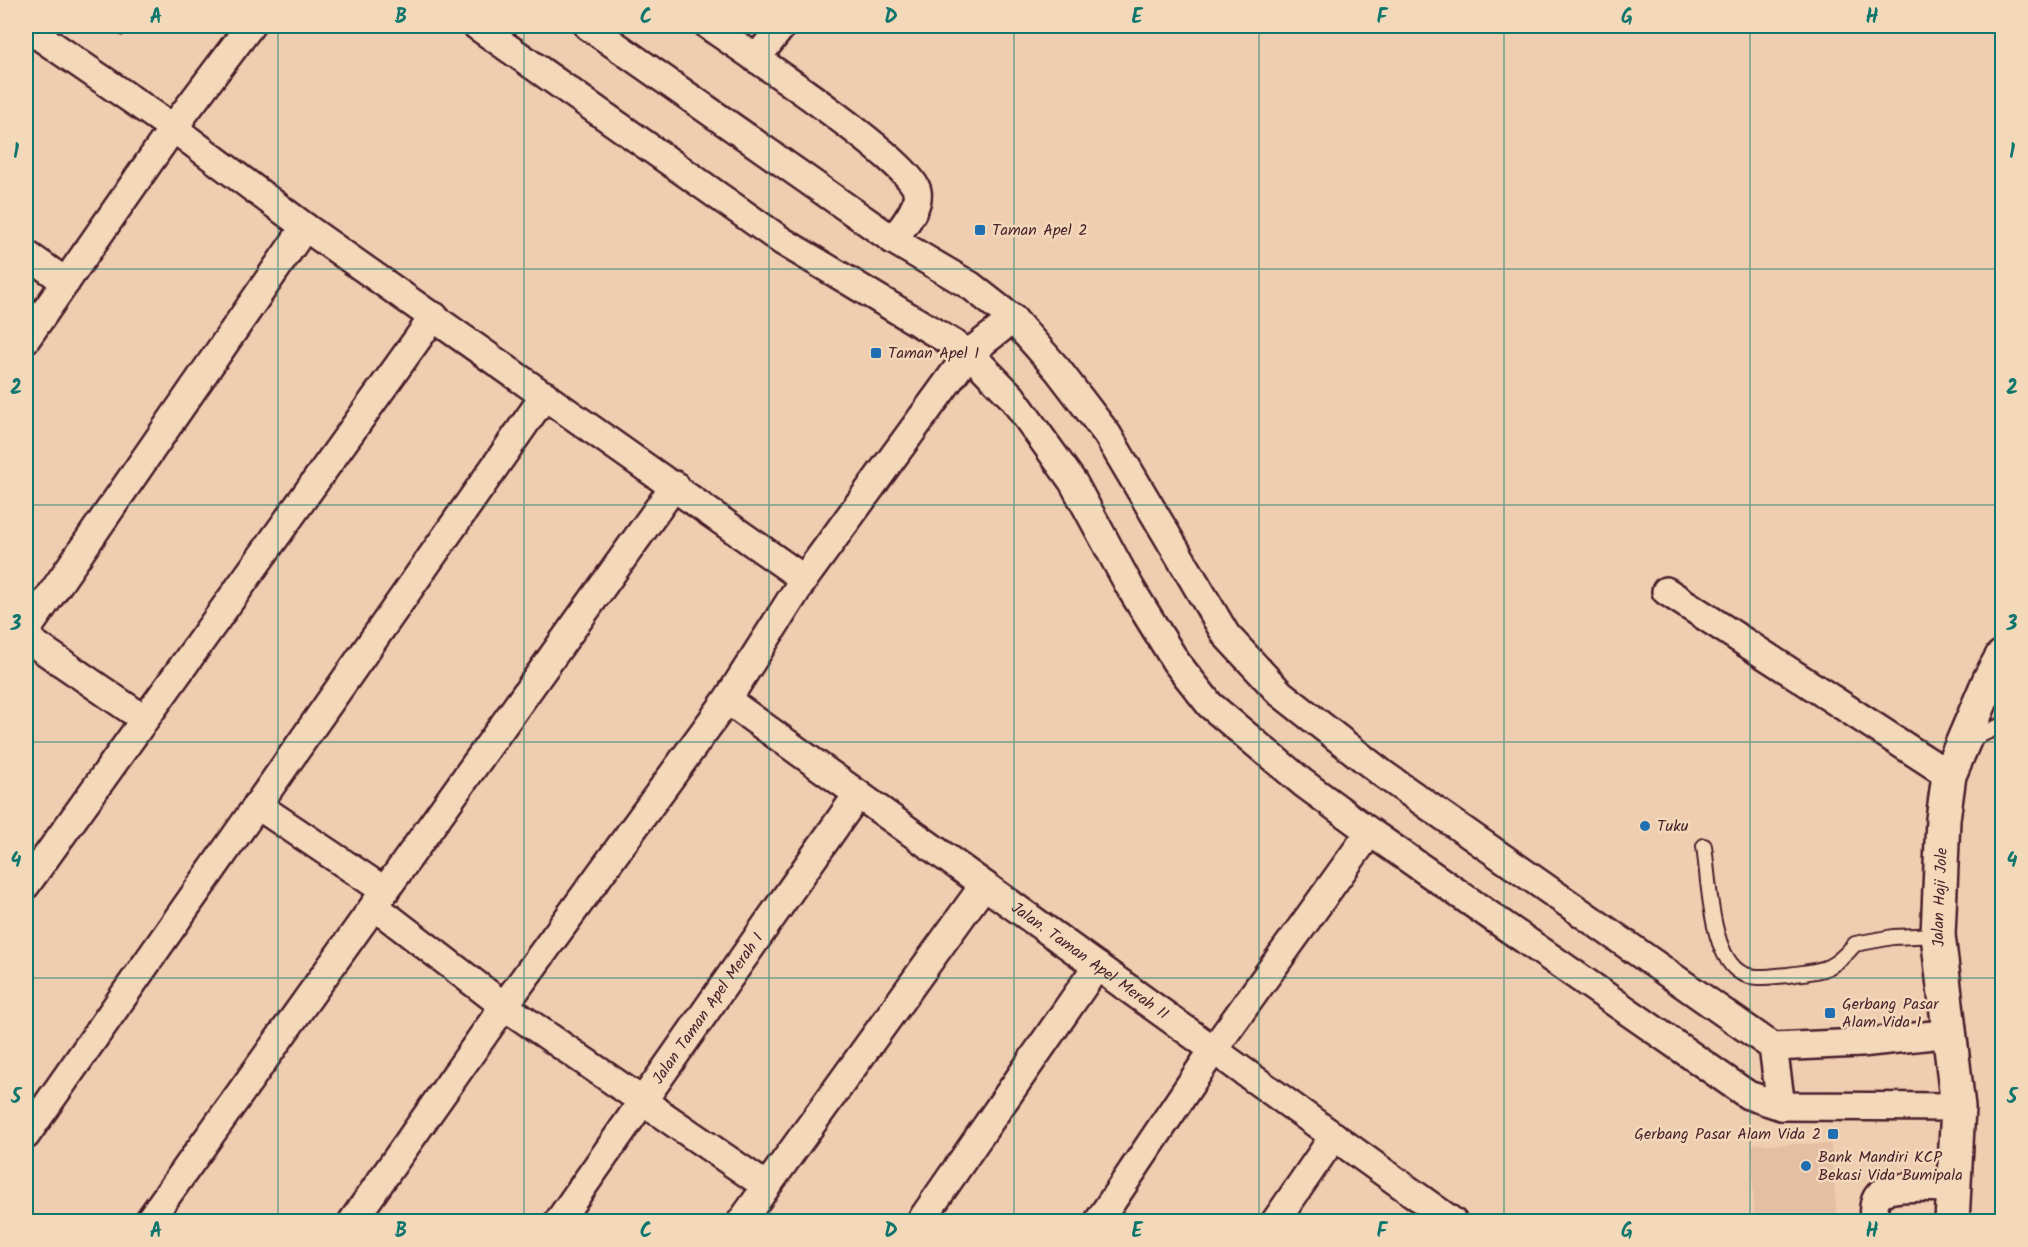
<svg xmlns="http://www.w3.org/2000/svg" width="2028" height="1247" viewBox="0 0 2028 1247" font-family="Kalam,sans-serif">
	<style>
		.built { fill: #e5bfa4 }
		.building { fill: #d9a78e; stroke: #4a1f2b; stroke-width: 1.5 }
		.lines { fill: none; stroke-linecap: round; stroke-linejoin: round }
		.service-casing { stroke: #4a1f2b; stroke-width: 18 }
		.minor-casing { stroke: #4a1f2b; stroke-width: 32 }
		.secondary-casing { stroke: #4a1f2b; stroke-width: 38 }
		.service { stroke: #f3d8ba; stroke-width: 14 }
		.minor { stroke: #f3d8ba; stroke-width: 27 }
		.secondary { stroke: #f3d8ba; stroke-width: 33 }
		.grid { fill: none; stroke: #0f766e; stroke-width: 1.5; stroke-opacity: 0.55 }
		.poi-dot { fill: #1f6fb2; stroke: #f3d8ba; stroke-width: 2 }
		.labels { text-anchor: middle; dominant-baseline: central; stroke-width: 5; stroke-linejoin: round; paint-order: stroke }
		.poi-label { font-size: 16px; fill: #4a1f2b; stroke: #f3d8ba; text-anchor: start }
		.street-label { font-size: 16px; fill: #4a1f2b; stroke: #f3d8ba }
		.neatline { fill: none; stroke: #0f766e; stroke-width: 2 }
		.grid-label { font-size: 20px; text-anchor: middle; font-weight: bold; fill: #0f766e }
	</style>
	<rect width="100%" height="100%" fill="#efcdb0"/>
	<filter id="ink" filterUnits="userSpaceOnUse"><feTurbulence type="fractalNoise" baseFrequency=".0167" numOctaves="2"/><feDisplacementMap in="SourceGraphic" scale="12" xChannelSelector="R" yChannelSelector="G"/><feConvolveMatrix kernelMatrix="1 2 1 2 8 2 1 2 1" color-interpolation-filters="sRGB"/></filter>
	<g filter="url(#ink)">
		<polygon class="built" points="1752,1144 1831,1144 1837,1221 1754,1221"/>
		<polygon class="building" points="105,26 129,26 122,36"/>
		<g class="lines">
			<defs>
				<g id="service">
					<polyline points="1968,741 2002,725"/>
					<path d="M1704,846C1709,880 1710,950 1738,971C1751,981 1774,976 1788,975C1823,970 1831,972 1855,944L1893,937L1938,935"/>
				</g>
				<g id="minor">
					<polyline points="477,26 782,241 969,353 1012,397 1073,482 1131,589 1176,662 1210,705 1303,783 1370,832 1748,1095 1781,1106 1958,1107"/>
					<polyline points="588,26 893,240 971,286 1013,319 1058,370 1107,434 1226,635 1280,693 1383,774 1773,1047 1861,1043 1951,1033"/>
					<path d="M709,26C741,48 913,163 917,191C920,208 902,227 893,240"/>
					<polyline points="26,27 173,128 305,227 804,579"/>
					<polyline points="756,59 782,26"/>
					<polyline points="26,254 66,282"/>
					<polyline points="26,339 173,128 250,26"/>
					<polyline points="1666,591 1949,775"/>
					<polyline points="26,631 305,227"/>
					<polyline points="26,638 144,719"/>
					<path id="s1" d="M727,700L1453,1222"/>
					<polyline points="257,805 385,891"/>
					<polyline points="26,885 434,316"/>
					<polyline points="374,906 504,1006 766,1186"/>
					<polyline points="1773,1047 1781,1106"/>
					<polyline points="26,1135 545,395"/>
					<polyline points="148,1222 675,485"/>
					<polyline points="352,1222 504,1006 727,700 804,579 969,353 1013,319"/>
					<path id="s2" d="M558,1222L858,794"/>
					<polyline points="741,1222 984,885"/>
					<polyline points="920,1222 1097,966"/>
					<polyline points="1098,1222 1214,1049 1370,832"/>
					<polyline points="1275,1222 1334,1136"/>
					<path d="M1874,1222C1873,1213 1873,1201 1879,1195C1888,1184 1937,1188 1952,1188"/>
				</g>
				<g id="secondary">
					<path id="s3" d="M1952,1222L1958,1107L1938,935L1943,819L1949,775L1990,679L2002,657"/>
				</g>
			</defs>
			<use href="#service" class="service-casing"/>
			<use href="#minor" class="minor-casing"/>
			<use href="#secondary" class="secondary-casing"/>
			<use href="#service" class="service"/>
			<use href="#minor" class="minor"/>
			<use href="#secondary" class="secondary"/>
		</g>
	</g>
	<path class="grid" d="M278,26V1222M524,26V1222M769,26V1222M1014,26V1222M1259,26V1222M1504,26V1222M1750,26V1222M26,269H2002M26,505H2002M26,742H2002M26,978H2002"/>
	<g class="poi-dot">
		<rect x="974" y="224" width="12" height="12" rx="3"/>
		<rect x="870" y="347" width="12" height="12" rx="3"/>
		<circle cx="1645" cy="826" r="6"/>
		<rect x="1824" y="1007" width="12" height="12" rx="3"/>
		<rect x="1827" y="1128" width="12" height="12" rx="3"/>
		<circle cx="1806" cy="1166" r="6"/>
	</g>
	<g class="labels">
		<g class="poi-label">
			<text x="992" y="230">Taman Apel 2</text>
			<text x="888" y="353">Taman Apel 1</text>
			<text x="1657" y="826">Tuku</text>
			<text x="1842" y="1004">Gerbang Pasar<tspan x="1842" dy="18">Alam Vida 1</tspan></text>
			<text x="1821" y="1134" text-anchor="end">Gerbang Pasar Alam Vida 2</text>
			<text x="1818" y="1157">Bank Mandiri KCP<tspan x="1818" dy="18">Bekasi Vida Bumipala</tspan></text>
		</g>
		<g class="street-label">
			<text stroke="none"><textPath href="#s3" startOffset="326">Jalan Haji Jole</textPath></text>
			<text stroke="none"><textPath href="#s1" startOffset="447">Jalan. Taman Apel Merah II</textPath></text>
			<text stroke="none"><textPath href="#s2" startOffset="261">Jalan Taman Apel Merah I</textPath></text>
		</g>
	</g>
	<rect width="2028" height="1247" fill="none" stroke="#f3d8ba" stroke-width="66"/>
	<rect x="33" y="33" width="1962" height="1181" class="neatline"/>
	<g class="grid-label">
		<text x="156" y="23">A</text>
		<text x="401" y="23">B</text>
		<text x="646" y="23">C</text>
		<text x="891" y="23">D</text>
		<text x="1137" y="23">E</text>
		<text x="1382" y="23">F</text>
		<text x="1627" y="23">G</text>
		<text x="1872" y="23">H</text>
		<text x="16" y="158">1</text>
		<text x="2012" y="158">1</text>
		<text x="16" y="394">2</text>
		<text x="2012" y="394">2</text>
		<text x="16" y="630">3</text>
		<text x="2012" y="630">3</text>
		<text x="16" y="867">4</text>
		<text x="2012" y="867">4</text>
		<text x="16" y="1103">5</text>
		<text x="2012" y="1103">5</text>
		<text x="156" y="1237">A</text>
		<text x="401" y="1237">B</text>
		<text x="646" y="1237">C</text>
		<text x="891" y="1237">D</text>
		<text x="1137" y="1237">E</text>
		<text x="1382" y="1237">F</text>
		<text x="1627" y="1237">G</text>
		<text x="1872" y="1237">H</text>
	</g>
</svg>
